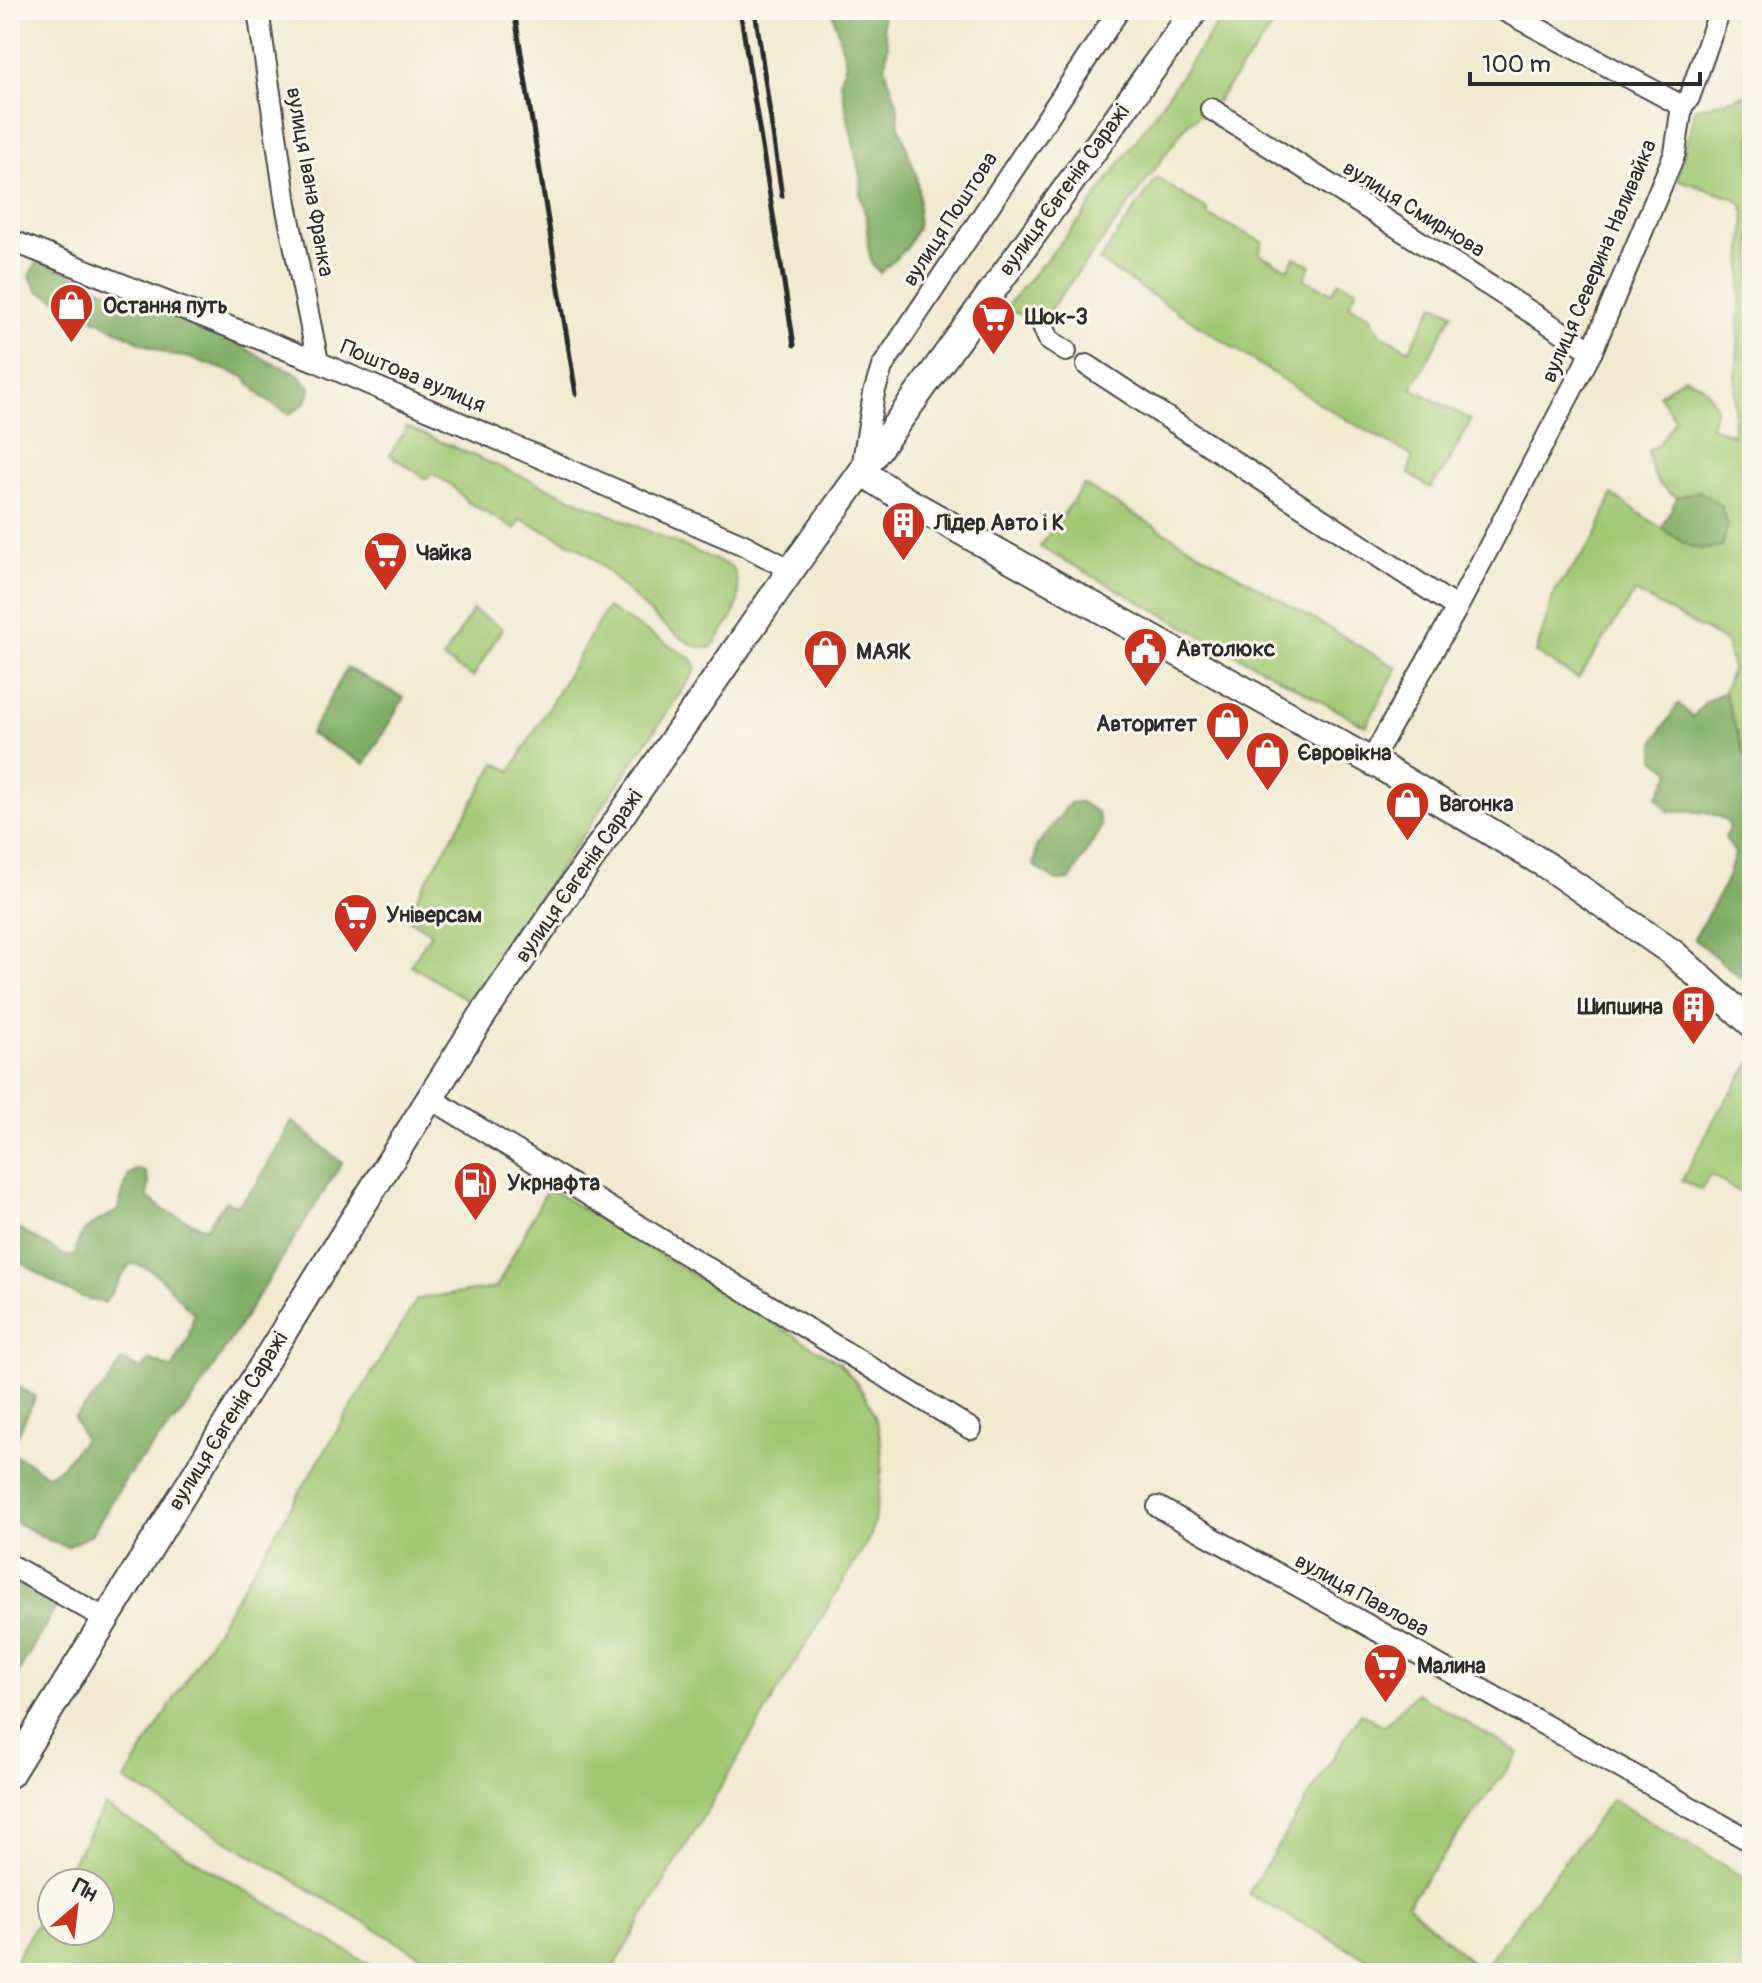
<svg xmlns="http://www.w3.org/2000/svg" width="1762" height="1983" viewBox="0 0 1762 1983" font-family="Pangolin,sans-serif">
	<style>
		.green { fill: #a1c974; stroke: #667a50; stroke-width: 2 }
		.forest { fill: #80ad66; stroke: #566c48; stroke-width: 2 }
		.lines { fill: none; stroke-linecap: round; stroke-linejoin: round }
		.minor-casing { stroke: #494844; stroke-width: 24 }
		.major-casing { stroke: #494844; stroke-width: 30 }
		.minor { stroke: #fff; stroke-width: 20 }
		.major { stroke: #fff; stroke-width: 26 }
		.rail { stroke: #2b2b2b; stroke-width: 5 }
		.labels { text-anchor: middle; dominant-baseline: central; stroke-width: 6; stroke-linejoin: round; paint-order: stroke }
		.street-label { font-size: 22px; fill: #2b2b2b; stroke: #fbf7ec }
		.poi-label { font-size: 22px; font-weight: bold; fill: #2b2b2b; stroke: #fbf7ec; text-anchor: start }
	</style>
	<rect width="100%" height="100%" fill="#fbf7ec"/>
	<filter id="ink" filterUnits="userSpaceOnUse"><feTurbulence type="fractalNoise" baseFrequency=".0125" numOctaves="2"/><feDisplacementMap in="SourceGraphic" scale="16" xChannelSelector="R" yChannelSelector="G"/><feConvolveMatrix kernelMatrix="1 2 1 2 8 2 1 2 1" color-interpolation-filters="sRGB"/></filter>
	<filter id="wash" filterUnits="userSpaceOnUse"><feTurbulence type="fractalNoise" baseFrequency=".006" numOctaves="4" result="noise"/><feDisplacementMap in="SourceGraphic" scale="32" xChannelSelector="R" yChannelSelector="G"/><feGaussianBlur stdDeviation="1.8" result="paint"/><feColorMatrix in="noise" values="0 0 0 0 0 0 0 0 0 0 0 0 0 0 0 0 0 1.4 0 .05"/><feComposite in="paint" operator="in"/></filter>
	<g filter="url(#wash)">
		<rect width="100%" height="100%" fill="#f2e9d0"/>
		<g class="green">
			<polygon points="1227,10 1285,10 1211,109 1188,123 1121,216 1041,321 1004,309 1081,219"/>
			<path d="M1752,93V764L1744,754L1724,692L1732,667L1726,642L1635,592L1578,679L1536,653L1555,591L1595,538L1612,495L1685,544L1700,491L1677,497C1653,484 1653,476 1648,451L1659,444L1675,419L1659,395L1684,377L1704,386L1716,407L1711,426L1733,435L1745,213L1742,205L1735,199L1677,179L1695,109Z"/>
			<polygon points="1157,178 1208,211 1207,215 1263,242 1259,254 1288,269 1295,257 1311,265 1304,279 1332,293 1339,281 1357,289 1349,305 1370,315 1380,334 1409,350 1435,304 1453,313 1412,388 1471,420 1445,469 1430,488 1409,474 1412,456 1333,412 1099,261"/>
			<path d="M407,427L732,567C748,604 732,617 712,647C682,657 616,576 592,557C572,541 543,531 521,519L515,529L469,503L450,484L431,473L427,479L390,455Z"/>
			<polygon points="1084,485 1397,668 1366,726 1040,547"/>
			<polygon points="607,608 691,658 696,665 695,672 469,1001 411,965 431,933 405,917 496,763 511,771"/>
			<polygon points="473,610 502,628 473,677 443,659"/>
			<polygon points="1752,1061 1752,1199 1710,1175 1701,1190 1682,1180 1717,1114"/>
			<path d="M548,1188L840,1363C849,1374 860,1386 867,1399C891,1442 881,1489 871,1535L610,1973H450L125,1780L417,1299L496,1288Z"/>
			<polygon points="1416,1693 1519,1753 1407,1904 1469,1960 1458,1973 1394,1973 1248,1894 1361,1713 1384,1726"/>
			<polygon points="1612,1799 1752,1882 1752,1973 1487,1973 1485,1965"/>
			<polygon points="105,1806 383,1973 10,1973 10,1969 52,1897 52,1931 100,1931 100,1883 60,1883"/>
		</g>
		<g class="forest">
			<polygon points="832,10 882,10 883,27 888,44 885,68 897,103 899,125 916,175 919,198 917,228 906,249 880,273 872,265 868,247 867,220 860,195 860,176 840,79 846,63"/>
			<path d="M39,260L119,296L139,300L170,317L199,322L272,363L294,371L310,387C310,401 301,408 289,414L263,398L243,376L190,358L169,355L140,342L37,290L29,275Z"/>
			<path d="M1699,491L1722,506L1727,526L1722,546C1693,554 1685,544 1662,528L1677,497Z"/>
			<polygon points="347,668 404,698 365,764 310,734"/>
			<path d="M1724,692L1744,754L1752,764V987L1694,939L1727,880L1735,853L1725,838L1730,825C1716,809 1689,812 1669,812L1657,797L1672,772L1655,759V740L1678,704L1693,717L1706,701Z"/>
			<polygon points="1081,802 1098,813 1101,827 1070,880 1056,881 1034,866 1036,847 1070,803"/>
			<path d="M292,1121L342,1163L192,1401L129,1474L91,1535L67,1547L50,1541L10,1519V1451L48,1475L62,1466L84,1439L74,1418L107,1384L122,1360L142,1369L150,1359L172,1369L188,1340L194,1313C174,1298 159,1264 130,1264L105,1303C69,1298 40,1273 10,1255V1224L66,1256H75C77,1227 94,1224 117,1211L129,1174L137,1169L145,1171L149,1183L147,1196L165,1211L205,1228L226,1201L238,1205L256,1185Z"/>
			<polygon points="10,1383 36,1397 10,1450"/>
			<polygon points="10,1578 57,1605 10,1687"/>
		</g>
	</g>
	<g filter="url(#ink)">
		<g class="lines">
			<defs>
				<g id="minor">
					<polyline points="258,10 286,204 318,362"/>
					<polyline points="1503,10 1682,106"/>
					<polyline points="1211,109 1592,351"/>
					<polyline points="10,240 318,362 744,545 791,570"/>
					<polyline points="1041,321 1049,340 1066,351"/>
					<polyline points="1087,365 1457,608"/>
					<polyline points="862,468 874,393 882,367 1119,10"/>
					<polyline points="1371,761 1457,608 1592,351 1675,153 1682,106 1689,98 1720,10"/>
					<polyline points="430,1098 971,1429"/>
					<polyline points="1158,1507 1752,1842"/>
					<polyline points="10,1565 106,1619"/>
				</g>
				<g id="major">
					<polyline points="862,472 902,498 1385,769 1546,865 1673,953 1752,1024"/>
					<polyline points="10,1774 331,1255 482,1016 791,570 1195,10"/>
				</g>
			</defs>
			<use href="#minor" class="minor-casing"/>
			<use href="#major" class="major-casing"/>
			<use href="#minor" class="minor"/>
			<use href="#major" class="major"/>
			<g class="rail">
				<polyline points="514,10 576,394"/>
				<polyline points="740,10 794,345"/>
				<polyline points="755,10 782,196"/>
			</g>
		</g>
	</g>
	<defs>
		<symbol id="shop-pin" viewBox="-11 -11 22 30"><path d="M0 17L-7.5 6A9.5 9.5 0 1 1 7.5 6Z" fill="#c8321e" stroke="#fbf7ec"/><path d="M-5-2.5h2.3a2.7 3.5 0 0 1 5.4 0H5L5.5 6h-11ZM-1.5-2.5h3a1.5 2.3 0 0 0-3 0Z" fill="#fff"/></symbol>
		<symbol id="supermarket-pin" viewBox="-11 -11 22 30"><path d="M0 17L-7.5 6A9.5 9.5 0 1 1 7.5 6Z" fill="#c8321e" stroke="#fbf7ec"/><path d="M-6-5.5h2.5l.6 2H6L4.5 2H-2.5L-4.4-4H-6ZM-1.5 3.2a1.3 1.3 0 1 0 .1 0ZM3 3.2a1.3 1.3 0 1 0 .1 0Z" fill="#fff"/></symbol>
		<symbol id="building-pin" viewBox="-11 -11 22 30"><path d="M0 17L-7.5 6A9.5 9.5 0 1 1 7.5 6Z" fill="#c8321e" stroke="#fbf7ec"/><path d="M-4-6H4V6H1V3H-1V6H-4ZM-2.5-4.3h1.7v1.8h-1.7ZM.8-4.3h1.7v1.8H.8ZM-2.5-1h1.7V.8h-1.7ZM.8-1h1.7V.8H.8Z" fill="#fff"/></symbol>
		<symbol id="civic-pin" viewBox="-11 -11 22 30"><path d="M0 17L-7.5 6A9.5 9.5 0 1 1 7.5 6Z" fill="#c8321e" stroke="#fbf7ec"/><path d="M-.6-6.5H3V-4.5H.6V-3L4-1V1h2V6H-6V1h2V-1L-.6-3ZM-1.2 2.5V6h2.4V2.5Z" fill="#fff"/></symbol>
		<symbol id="fuel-pin" viewBox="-11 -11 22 30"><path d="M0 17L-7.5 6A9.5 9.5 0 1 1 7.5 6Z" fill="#c8321e" stroke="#fbf7ec"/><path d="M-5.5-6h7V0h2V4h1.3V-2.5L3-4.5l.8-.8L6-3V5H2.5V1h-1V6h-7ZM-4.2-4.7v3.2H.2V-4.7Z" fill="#fff"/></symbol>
	</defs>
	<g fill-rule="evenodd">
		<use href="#shop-pin" x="46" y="280" width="51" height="69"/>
		<use href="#supermarket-pin" x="968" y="292" width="51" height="69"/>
		<use href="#building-pin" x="878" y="498" width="51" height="69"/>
		<use href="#supermarket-pin" x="360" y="528" width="51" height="69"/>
		<use href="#civic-pin" x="1120" y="624" width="51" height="69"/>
		<use href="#shop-pin" x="800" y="626" width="51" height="69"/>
		<use href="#shop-pin" x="1202" y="698" width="51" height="69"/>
		<use href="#shop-pin" x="1242" y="728" width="51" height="69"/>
		<use href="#shop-pin" x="1382" y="778" width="51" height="69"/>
		<use href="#supermarket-pin" x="330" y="890" width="51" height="69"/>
		<use href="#building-pin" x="1668" y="982" width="51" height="69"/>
		<use href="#fuel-pin" x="450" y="1158" width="51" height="69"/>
		<use href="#supermarket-pin" x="1360" y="1640" width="51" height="69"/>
	</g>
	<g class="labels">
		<g class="street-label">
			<text transform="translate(310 182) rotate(80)">вулиця Івана Франка</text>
			<text transform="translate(1064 190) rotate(-54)">вулиця Євгенія Саражі</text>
			<text transform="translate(1414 209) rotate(32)">вулиця Смирнова</text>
			<text transform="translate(950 219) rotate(-57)">вулиця Поштова</text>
			<text transform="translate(1599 261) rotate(-67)">вулиця Северина Наливайка</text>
			<text transform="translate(413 376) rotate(23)">Поштова вулиця</text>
			<text transform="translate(579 876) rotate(-55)">вулиця Євгенія Саражі</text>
			<text transform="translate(228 1421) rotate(-58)">вулиця Євгенія Саражі</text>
			<text transform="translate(1362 1595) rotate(29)">вулиця Павлова</text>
		</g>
		<g class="poi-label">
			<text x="103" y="306">Остання путь</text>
			<text x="1025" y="317">Шок-3</text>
			<text x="934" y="523">Лідер Авто і К</text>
			<text x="416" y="553">Чайка</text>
			<text x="1176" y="649">Автолюкс</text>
			<text x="856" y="652">МАЯК</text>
			<text x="1197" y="724" text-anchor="end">Авторитет</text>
			<text x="1298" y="753">Євровікна</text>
			<text x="1439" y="804">Вагонка</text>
			<text x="386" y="915">Універсам</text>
			<text x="1663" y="1007" text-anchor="end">Шипшина</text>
			<text x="507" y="1183">Укрнафта</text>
			<text x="1417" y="1666">Малина</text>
		</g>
	</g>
	<rect width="1762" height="1983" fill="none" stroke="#fbf7ec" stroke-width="40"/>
	<g transform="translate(76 1907) rotate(28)"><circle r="38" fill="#fbf7ec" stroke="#a8a59f" stroke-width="2"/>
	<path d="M0-6L14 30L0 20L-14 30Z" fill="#c8321e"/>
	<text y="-12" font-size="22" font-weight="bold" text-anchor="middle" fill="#2b2b2b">Пн</text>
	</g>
	<path d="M1470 72v12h230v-12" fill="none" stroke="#2b2b2b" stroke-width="4"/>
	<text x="1482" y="72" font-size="24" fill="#2b2b2b" stroke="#fbf7ec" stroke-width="6" paint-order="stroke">100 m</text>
</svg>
